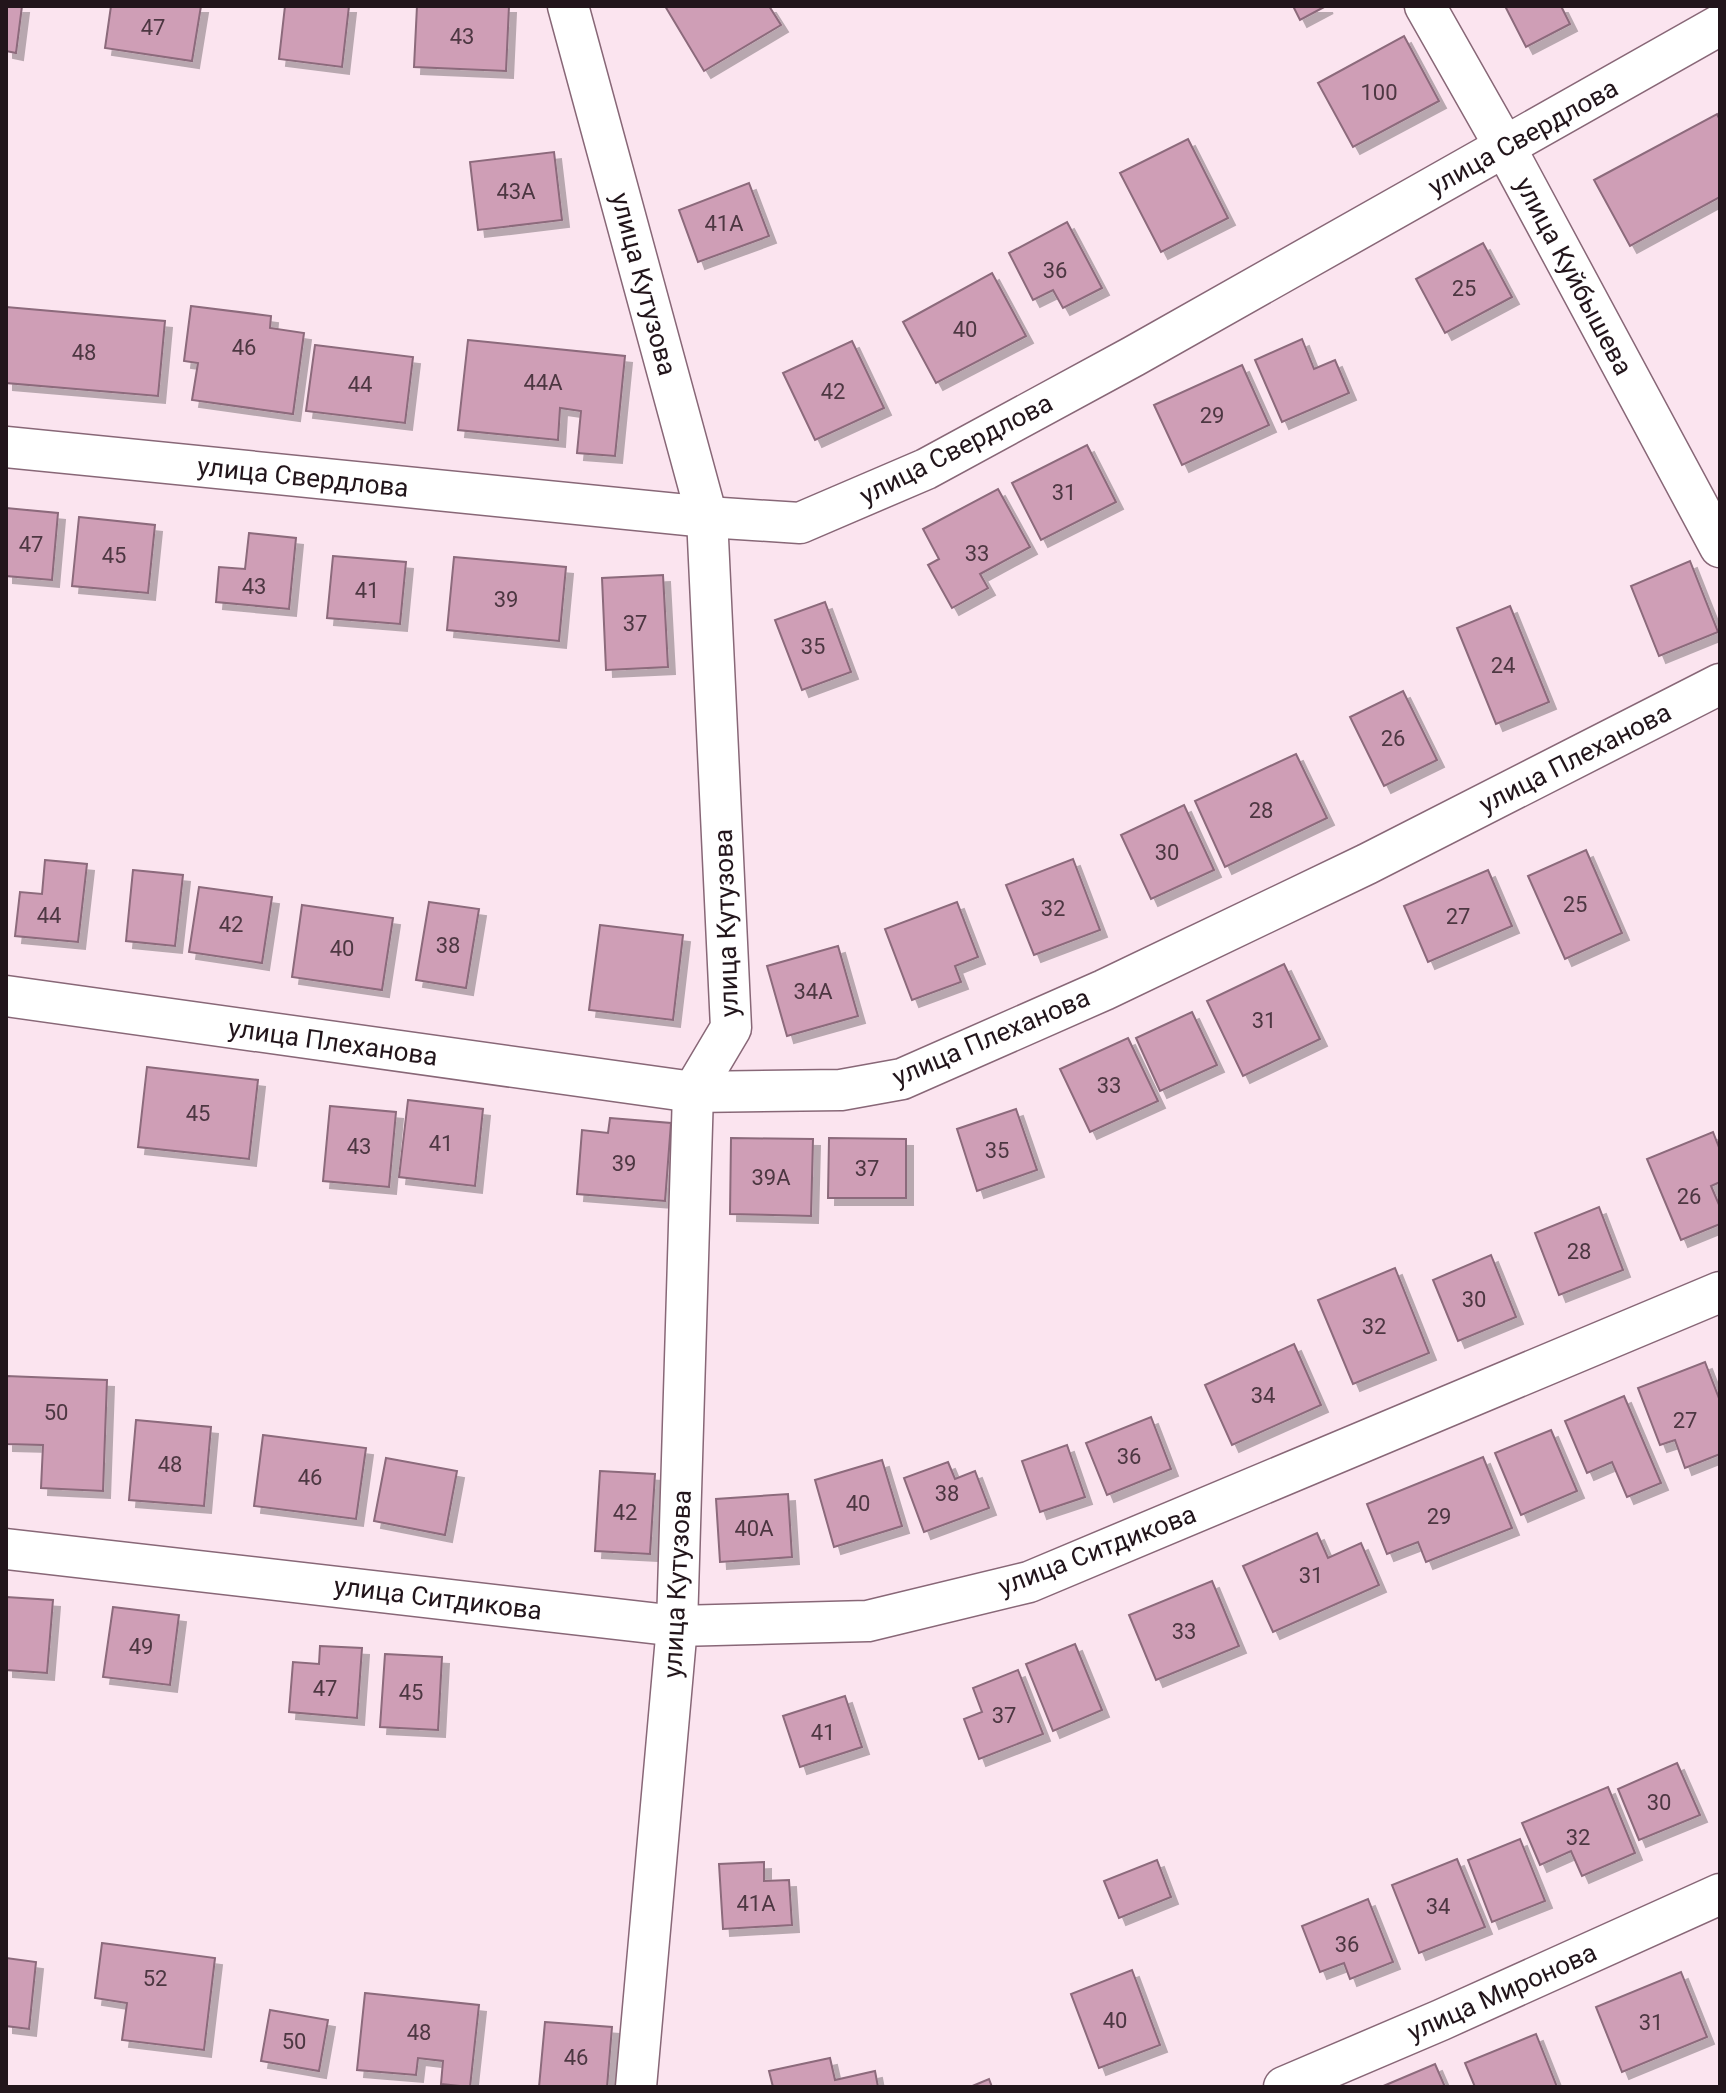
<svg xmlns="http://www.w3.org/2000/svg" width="1726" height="2093" viewBox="0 0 1726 2093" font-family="Roboto,sans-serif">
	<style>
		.building { fill: #cf9eb6; stroke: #8c6a7b; stroke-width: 2; filter: url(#shadow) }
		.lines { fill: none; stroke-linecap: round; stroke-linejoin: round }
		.minor-casing { stroke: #886777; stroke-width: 43 }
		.minor { stroke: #fff; stroke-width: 40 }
		.labels { text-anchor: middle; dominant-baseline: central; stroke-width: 7; stroke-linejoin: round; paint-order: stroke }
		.number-label { font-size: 22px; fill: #4d3742 }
		.street-label { font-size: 26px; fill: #22151b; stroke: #fff }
	</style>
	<defs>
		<filter id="shadow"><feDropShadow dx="7" dy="7" stdDeviation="0" flood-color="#0004"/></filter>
	</defs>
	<rect width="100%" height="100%" fill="#fbe4ef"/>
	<g class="building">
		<polygon points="6,6 22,6 16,53 6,51"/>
		<polygon points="111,6 201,6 192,61 105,48"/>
		<polygon points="285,6 349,6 342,67 279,59"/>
		<polygon points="417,6 509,6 506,71 414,67"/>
		<polygon points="665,6 769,6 781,25 704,71"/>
		<polygon points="1293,6 1326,6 1300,20"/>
		<polygon points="1505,6 1561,6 1570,24 1526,47"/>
		<polygon points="1404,36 1439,101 1353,147 1318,83"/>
		<polygon points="1717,114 1720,120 1720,197 1630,246 1594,180"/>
		<polygon points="1188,139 1228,218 1161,252 1120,173"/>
		<polygon points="554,152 562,220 478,230 470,162"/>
		<polygon points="749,183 769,236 698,262 679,210"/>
		<polygon points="1067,222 1102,288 1063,308 1053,290 1033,300 1009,253"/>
		<polygon points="1483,243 1512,297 1445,333 1416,279"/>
		<polygon points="992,273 1026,336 936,383 903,322"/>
		<polygon points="191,306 271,316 270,328 304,333 293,414 192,400 198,363 184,361"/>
		<polygon points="6,307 165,321 158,396 6,383"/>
		<polygon points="1302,339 1314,369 1335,360 1349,393 1282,422 1255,360"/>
		<polygon points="468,340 625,356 615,456 577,453 581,411 560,408 558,440 458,430"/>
		<polygon points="852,341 884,408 815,440 783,373"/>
		<polygon points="315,345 413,357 405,423 306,411"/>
		<polygon points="1242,365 1269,425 1182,465 1154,405"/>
		<polygon points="1087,445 1116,502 1041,540 1012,483"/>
		<polygon points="998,489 1030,547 980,574 988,588 952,608 928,565 939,559 923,529"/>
		<polygon points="6,508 58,513 52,580 6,576"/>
		<polygon points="79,517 155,525 148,593 72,586"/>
		<polygon points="249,533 296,538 289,609 216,602 219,567 245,569"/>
		<polygon points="333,556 406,562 400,624 327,618"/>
		<polygon points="454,557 566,567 559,641 447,630"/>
		<polygon points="1690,561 1718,632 1659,656 1631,586"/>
		<polygon points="663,575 668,667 606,670 602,578"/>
		<polygon points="825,602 851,672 802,690 775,620"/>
		<polygon points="1510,606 1549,702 1496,724 1457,628"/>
		<polygon points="1403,691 1437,760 1384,786 1350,717"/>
		<polygon points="1296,754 1327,818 1225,867 1195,801"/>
		<polygon points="1184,805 1214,870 1151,899 1121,835"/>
		<polygon points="1586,850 1622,933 1565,959 1528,876"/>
		<polygon points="1073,859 1100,930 1034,955 1006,885"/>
		<polygon points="45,860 87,864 78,942 15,936 20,892 42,894"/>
		<polygon points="133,870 183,875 175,946 126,941"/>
		<polygon points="1488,870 1512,926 1428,962 1404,906"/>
		<polygon points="199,887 272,897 262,963 189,952"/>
		<polygon points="429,902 479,909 466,988 416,980"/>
		<polygon points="957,902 978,957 955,966 961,982 912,1000 885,929"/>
		<polygon points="302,905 393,918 382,990 292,977"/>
		<polygon points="600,925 683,935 673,1020 589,1010"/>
		<polygon points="838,946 858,1016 787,1036 767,966"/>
		<polygon points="1284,964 1320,1039 1243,1076 1207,1001"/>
		<polygon points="1192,1012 1217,1065 1160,1091 1136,1038"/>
		<polygon points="1128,1038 1158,1101 1090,1132 1060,1069"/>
		<polygon points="147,1067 258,1080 249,1159 138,1147"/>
		<polygon points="408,1100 483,1109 475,1186 399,1177"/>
		<polygon points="330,1106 396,1112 389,1187 323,1181"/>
		<polygon points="1016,1109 1037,1170 977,1191 957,1129"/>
		<polygon points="610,1118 671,1123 665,1201 577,1194 582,1130 608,1133"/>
		<polygon points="1713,1132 1720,1150 1720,1182 1711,1186 1720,1207 1720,1224 1681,1240 1647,1159"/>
		<polygon points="731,1138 813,1139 811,1216 730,1214"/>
		<polygon points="829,1138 906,1139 906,1198 828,1198"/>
		<polygon points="1599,1207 1623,1270 1559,1295 1535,1233"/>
		<polygon points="1491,1255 1516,1317 1458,1341 1433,1280"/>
		<polygon points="1395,1268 1429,1353 1353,1384 1318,1300"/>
		<polygon points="1294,1344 1321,1405 1232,1445 1205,1385"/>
		<polygon points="1705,1362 1720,1401 1720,1454 1685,1468 1675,1440 1660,1445 1638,1388"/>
		<polygon points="6,1376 107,1380 103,1491 41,1488 43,1445 6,1444"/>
		<polygon points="1624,1396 1661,1483 1627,1497 1612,1462 1587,1473 1565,1421"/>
		<polygon points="1151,1417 1171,1469 1107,1495 1086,1443"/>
		<polygon points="136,1420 211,1427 204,1506 129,1500"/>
		<polygon points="1551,1430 1577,1491 1521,1515 1495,1453"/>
		<polygon points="263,1435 366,1448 356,1519 254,1506"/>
		<polygon points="1067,1445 1085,1497 1040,1512 1022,1461"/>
		<polygon points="1483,1457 1512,1528 1426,1562 1418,1542 1387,1554 1367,1504"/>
		<polygon points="386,1458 457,1471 445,1535 374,1521"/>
		<polygon points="882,1460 902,1526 834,1547 815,1480"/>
		<polygon points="948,1462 955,1479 975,1471 989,1508 924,1532 904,1478"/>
		<polygon points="600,1471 655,1474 650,1554 595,1551"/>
		<polygon points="788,1494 792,1557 720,1562 716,1499"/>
		<polygon points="1317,1533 1328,1558 1361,1543 1379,1585 1273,1632 1243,1566"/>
		<polygon points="1212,1581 1239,1646 1156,1680 1129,1615"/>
		<polygon points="6,1597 53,1600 47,1673 6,1670"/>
		<polygon points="113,1607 179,1615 170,1685 103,1677"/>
		<polygon points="1075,1644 1102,1710 1053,1731 1026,1664"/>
		<polygon points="320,1646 362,1648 357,1718 289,1712 293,1662 319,1664"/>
		<polygon points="385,1654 442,1657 438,1730 380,1727"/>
		<polygon points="1018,1670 1043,1734 979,1759 964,1719 982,1712 973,1688"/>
		<polygon points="845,1696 862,1747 800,1767 783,1716"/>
		<polygon points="1677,1763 1700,1815 1639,1840 1618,1789"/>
		<polygon points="1608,1787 1635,1853 1582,1876 1571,1851 1540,1865 1522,1823"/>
		<polygon points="1520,1839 1545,1901 1492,1922 1468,1860"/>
		<polygon points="1457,1859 1485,1927 1419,1953 1392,1885"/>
		<polygon points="1157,1860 1171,1897 1119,1918 1104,1881"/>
		<polygon points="764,1862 764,1881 789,1880 792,1925 723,1929 719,1864"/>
		<polygon points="1368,1899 1393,1962 1350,1979 1344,1963 1320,1972 1302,1926"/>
		<polygon points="102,1943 215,1958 204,2050 122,2040 127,2003 95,1998"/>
		<polygon points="6,1958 36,1962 29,2029 6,2026"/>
		<polygon points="1132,1970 1160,2045 1099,2068 1071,1994"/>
		<polygon points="1681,1972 1707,2037 1622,2072 1596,2007"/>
		<polygon points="365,1993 479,2005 470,2087 441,2084 443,2061 418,2058 416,2075 357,2070"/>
		<polygon points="270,2010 328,2020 319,2071 261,2061"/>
		<polygon points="545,2022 612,2027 607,2087 539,2087"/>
		<polygon points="1536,2034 1557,2087 1475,2087 1465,2063"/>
		<polygon points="830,2058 835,2080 875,2071 878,2087 773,2087 769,2071"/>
		<polygon points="1435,2064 1445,2087 1381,2087"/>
		<polygon points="989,2079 992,2087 970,2087"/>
	</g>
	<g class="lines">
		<defs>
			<g id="minor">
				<polyline points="568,6 707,517 731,1028 693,1092 677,1626 636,2087"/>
				<polyline points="1425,6 1505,147 1720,547"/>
				<polyline points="6,447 707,517 800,523 926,469 1134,356 1720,25"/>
				<polyline points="6,996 693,1092 841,1090 902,1079 1104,990 1367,864 1720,684"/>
				<polyline points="6,1549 677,1626 868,1621 1029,1582 1720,1292"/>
				<polyline points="1284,2087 1441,2020 1720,1894"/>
			</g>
		</defs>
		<use href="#minor" class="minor-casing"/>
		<use href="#minor" class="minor"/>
	</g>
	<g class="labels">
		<g class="number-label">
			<text x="153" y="27">47</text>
			<text x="462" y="36">43</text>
			<text x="1379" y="92">100</text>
			<text x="516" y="191">43А</text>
			<text x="724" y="223">41А</text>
			<text x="1055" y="270">36</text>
			<text x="1464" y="288">25</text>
			<text x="965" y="329">40</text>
			<text x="244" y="347">46</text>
			<text x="84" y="352">48</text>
			<text x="543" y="382">44А</text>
			<text x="360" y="384">44</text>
			<text x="833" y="391">42</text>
			<text x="1212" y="415">29</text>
			<text x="1064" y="492">31</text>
			<text x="31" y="544">47</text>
			<text x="977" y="553">33</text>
			<text x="114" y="555">45</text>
			<text x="254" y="586">43</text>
			<text x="367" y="590">41</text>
			<text x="506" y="599">39</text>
			<text x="635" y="623">37</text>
			<text x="813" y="646">35</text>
			<text x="1503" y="665">24</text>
			<text x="1393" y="738">26</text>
			<text x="1261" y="810">28</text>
			<text x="1167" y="852">30</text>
			<text x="1575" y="904">25</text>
			<text x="1053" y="908">32</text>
			<text x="49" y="915">44</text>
			<text x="1458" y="916">27</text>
			<text x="231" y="924">42</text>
			<text x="448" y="945">38</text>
			<text x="342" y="948">40</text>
			<text x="813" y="991">34А</text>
			<text x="1264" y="1020">31</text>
			<text x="1109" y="1085">33</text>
			<text x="198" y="1113">45</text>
			<text x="441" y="1143">41</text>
			<text x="359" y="1146">43</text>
			<text x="997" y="1150">35</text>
			<text x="624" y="1163">39</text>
			<text x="867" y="1168">37</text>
			<text x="771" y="1177">39А</text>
			<text x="1689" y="1196">26</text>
			<text x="1579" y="1251">28</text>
			<text x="1474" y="1299">30</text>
			<text x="1374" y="1326">32</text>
			<text x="1263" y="1395">34</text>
			<text x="56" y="1412">50</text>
			<text x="1685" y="1420">27</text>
			<text x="1129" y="1456">36</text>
			<text x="170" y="1464">48</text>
			<text x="310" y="1477">46</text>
			<text x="947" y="1493">38</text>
			<text x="858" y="1503">40</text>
			<text x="625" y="1512">42</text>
			<text x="1439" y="1516">29</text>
			<text x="754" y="1528">40А</text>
			<text x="1311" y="1575">31</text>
			<text x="1184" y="1631">33</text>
			<text x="141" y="1646">49</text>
			<text x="325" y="1688">47</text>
			<text x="411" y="1692">45</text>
			<text x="1004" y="1715">37</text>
			<text x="823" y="1732">41</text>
			<text x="1659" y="1802">30</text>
			<text x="1578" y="1837">32</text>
			<text x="756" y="1903">41А</text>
			<text x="1438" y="1906">34</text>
			<text x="1347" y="1944">36</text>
			<text x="155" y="1978">52</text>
			<text x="1115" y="2020">40</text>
			<text x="1651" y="2022">31</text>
			<text x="419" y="2032">48</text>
			<text x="294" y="2041">50</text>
			<text x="576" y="2057">46</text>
		</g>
		<g class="street-label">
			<text transform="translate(1523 137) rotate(-29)">улица Свердлова</text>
			<text transform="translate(1574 276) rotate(62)">улица Куйбышева</text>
			<text transform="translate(644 284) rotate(75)">улица Кутузова</text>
			<text transform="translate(956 449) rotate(-27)">улица Свердлова</text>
			<text transform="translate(303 477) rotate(6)">улица Свердлова</text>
			<text transform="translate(1575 758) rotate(-27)">улица Плеханова</text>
			<text transform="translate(726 923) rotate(-92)">улица Кутузова</text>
			<text transform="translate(991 1037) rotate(-23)">улица Плеханова</text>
			<text transform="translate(333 1042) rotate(8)">улица Плеханова</text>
			<text transform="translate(1097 1550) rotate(-21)">улица Ситдикова</text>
			<text transform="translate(677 1584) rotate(-87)">улица Кутузова</text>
			<text transform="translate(438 1598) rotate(7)">улица Ситдикова</text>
			<text transform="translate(1502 1992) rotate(-24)">улица Миронова</text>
		</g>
	</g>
	<rect width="1726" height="2093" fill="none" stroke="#22151b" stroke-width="16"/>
</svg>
